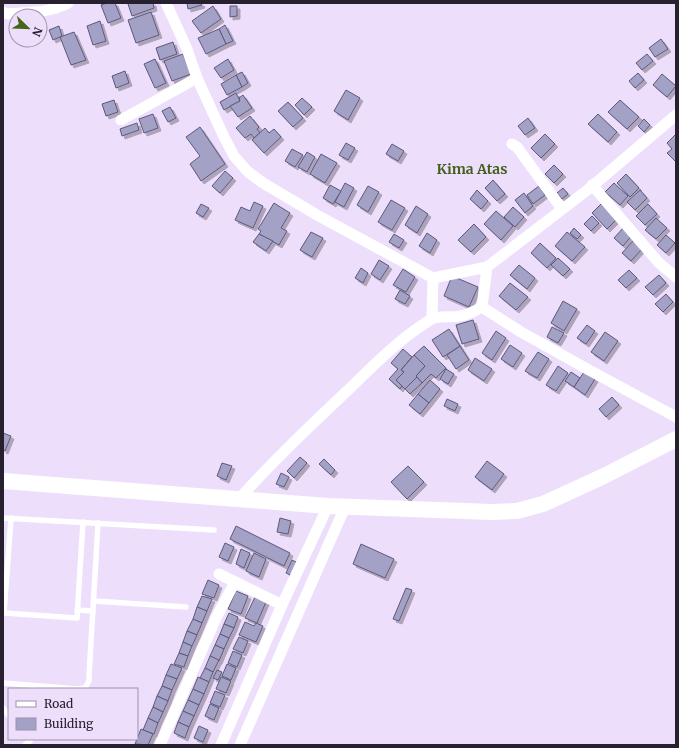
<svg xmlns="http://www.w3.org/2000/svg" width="679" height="748" viewBox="0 0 679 748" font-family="Merriweather,serif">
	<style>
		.building { fill: #a4a1c7; stroke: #5c587a; filter: url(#shadow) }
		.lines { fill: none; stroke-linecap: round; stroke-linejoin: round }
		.lane { stroke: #fff; stroke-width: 5.5 }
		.street { stroke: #fff; stroke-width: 11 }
		.secondary { stroke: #fff; stroke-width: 16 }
		.labels { text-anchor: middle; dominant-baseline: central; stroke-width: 4; stroke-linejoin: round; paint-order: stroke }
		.district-label { font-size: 14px; font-weight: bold; fill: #445f1a; stroke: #eddefc }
	</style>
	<defs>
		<filter id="shadow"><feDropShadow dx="3" dy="3" stdDeviation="0" flood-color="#0004"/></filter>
	</defs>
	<rect width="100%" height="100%" fill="#eddefc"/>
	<g class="building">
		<polygon points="107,3 115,3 121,18 108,23 101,5"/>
		<polygon points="130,3 153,3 154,8 132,16 128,4"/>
		<polygon points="187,3 201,3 202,5 188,9"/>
		<polygon points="213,6 221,19 201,33 192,21"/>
		<polygon points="230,6 237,6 237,16 230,17"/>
		<polygon points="151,12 159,35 136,43 128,20"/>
		<polygon points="100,21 106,41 93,45 87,26"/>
		<polygon points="225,25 233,41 226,44 219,29"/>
		<polygon points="59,26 62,36 53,40 49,30"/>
		<polygon points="219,29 226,44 206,54 198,38"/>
		<polygon points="74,32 86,60 71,65 60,37"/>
		<polygon points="661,39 668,49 655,57 649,48"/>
		<polygon points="173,42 177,54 160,60 156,48"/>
		<polygon points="183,54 191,74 172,81 164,61"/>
		<polygon points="647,54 653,61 642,70 636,63"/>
		<polygon points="155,59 166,83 155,88 144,64"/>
		<polygon points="228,59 234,70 221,78 214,68"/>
		<polygon points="125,71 129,83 116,88 112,76"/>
		<polygon points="242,72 248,83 242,87 236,75"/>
		<polygon points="638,73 644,80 635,88 629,81"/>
		<polygon points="662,74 676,86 667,97 653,85"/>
		<polygon points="236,75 242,87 227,95 221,84"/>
		<polygon points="346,90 360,98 348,120 334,111"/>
		<polygon points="236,93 240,101 224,110 220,102"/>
		<polygon points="243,95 252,108 238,117 230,106 240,101 239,98"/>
		<polygon points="302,98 312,107 304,115 295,105"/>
		<polygon points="114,100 118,112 106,116 102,104"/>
		<polygon points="620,100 639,117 627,129 608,112"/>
		<polygon points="288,102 303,118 293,127 278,111"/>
		<polygon points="170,107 176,118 168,122 162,111"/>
		<polygon points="153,114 158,128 144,133 139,119"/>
		<polygon points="598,114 617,132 608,142 588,124"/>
		<polygon points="250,116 259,127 257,129 260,133 254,138 251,134 245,138 236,128"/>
		<polygon points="528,118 535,128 525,135 518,126"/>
		<polygon points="644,119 650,125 644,132 638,126"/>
		<polygon points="137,123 139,130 122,136 120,129"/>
		<polygon points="200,127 225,164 201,181 190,164 200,156 186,137"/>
		<polygon points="265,128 269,133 274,129 281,137 264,153 252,140"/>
		<polygon points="545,134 555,144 541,158 531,148"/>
		<polygon points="675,135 676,136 676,162 667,153 672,149 667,143"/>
		<polygon points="346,143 355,148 348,160 339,155"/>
		<polygon points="392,144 404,151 398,161 386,154"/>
		<polygon points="292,149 303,155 295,167 285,161"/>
		<polygon points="307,152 315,157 307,172 298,167"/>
		<polygon points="321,154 337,163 325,183 310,174"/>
		<polygon points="554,165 563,174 554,183 545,174"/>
		<polygon points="225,171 233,178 220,193 212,186"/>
		<polygon points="626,174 639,188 630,197 617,183"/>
		<polygon points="493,180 505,194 497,201 485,188"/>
		<polygon points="345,183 354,188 344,207 335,202"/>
		<polygon points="614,183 628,196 620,205 605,192"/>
		<polygon points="330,185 341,191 333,204 323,198"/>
		<polygon points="368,186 379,192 368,212 357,205"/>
		<polygon points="539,186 545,195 533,204 527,195"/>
		<polygon points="563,188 568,194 562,199 557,193"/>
		<polygon points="477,190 488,201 481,209 470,199"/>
		<polygon points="640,190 647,198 635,210 627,202"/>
		<polygon points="524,193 533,206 525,213 515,200"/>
		<polygon points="391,200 405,208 392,230 378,222"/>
		<polygon points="254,202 263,206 253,228 235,220 241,207 250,211"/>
		<polygon points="603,202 618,218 607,229 592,213"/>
		<polygon points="274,203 290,213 281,228 287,231 279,245 259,234 261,231 258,229"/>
		<polygon points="201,204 209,208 203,217 196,213"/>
		<polygon points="648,204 657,214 645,225 636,216"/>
		<polygon points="416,206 428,214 417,233 405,225"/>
		<polygon points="513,207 524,217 515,227 504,217"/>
		<polygon points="496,211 513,226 501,240 484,224"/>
		<polygon points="592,216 599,223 591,231 584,224"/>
		<polygon points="656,218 667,228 656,239 645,230"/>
		<polygon points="474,224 486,237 471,252 458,240"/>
		<polygon points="625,226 633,234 623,246 614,238"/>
		<polygon points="574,228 581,235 577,239 570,233"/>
		<polygon points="311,232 323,238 312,257 300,250"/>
		<polygon points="567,232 585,247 572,261 555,246"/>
		<polygon points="427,233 437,240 430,253 419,246"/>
		<polygon points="259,234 273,241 266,251 253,242"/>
		<polygon points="394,234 404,240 399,248 389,242"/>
		<polygon points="666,235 675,243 666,253 657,245"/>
		<polygon points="634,240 643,248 631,261 622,253"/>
		<polygon points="540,243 556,258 547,268 531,253"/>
		<polygon points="558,258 570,269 563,276 551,265"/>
		<polygon points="379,260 389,266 380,280 371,274"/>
		<polygon points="519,265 535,278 527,289 510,275"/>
		<polygon points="361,268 368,273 363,283 355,278"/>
		<polygon points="403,269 415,277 406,292 393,285"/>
		<polygon points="629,270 637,278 626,288 618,280"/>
		<polygon points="659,275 666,283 653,295 645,287"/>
		<polygon points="452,276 478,287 469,307 444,296"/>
		<polygon points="510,283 528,297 516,310 499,296"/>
		<polygon points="400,290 410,296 405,304 395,299"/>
		<polygon points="666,294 673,302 663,312 655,304"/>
		<polygon points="563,301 577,309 564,331 551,323"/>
		<polygon points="473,320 479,339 462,344 456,325"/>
		<polygon points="587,325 595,331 586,344 577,338"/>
		<polygon points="552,327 564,333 558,343 547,337"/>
		<polygon points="449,329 460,346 443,357 432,340"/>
		<polygon points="496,331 506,338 492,360 482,353"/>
		<polygon points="605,332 618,341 604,361 591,352"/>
		<polygon points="510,345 522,353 513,367 501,359"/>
		<polygon points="424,346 446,368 436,378 431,374 422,383 416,376 425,366 414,355"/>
		<polygon points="460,346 469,360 456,369 447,355"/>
		<polygon points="403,349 412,357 401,370 404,372 396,380 402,386 400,389 389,379 398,369 391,363"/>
		<polygon points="538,352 549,359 537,378 525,371"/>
		<polygon points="414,355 425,366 416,376 417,377 405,389 396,380 404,372 401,370"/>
		<polygon points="475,358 492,369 484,381 468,370"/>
		<polygon points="558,366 568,373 556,391 546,385"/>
		<polygon points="446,369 454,374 448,384 440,379"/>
		<polygon points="571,372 580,378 574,387 565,381"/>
		<polygon points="584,372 595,379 585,395 574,387"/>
		<polygon points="417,377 422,383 410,394 405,389"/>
		<polygon points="430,380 440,389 429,403 418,394"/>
		<polygon points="418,394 429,403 420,414 409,405"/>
		<polygon points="612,397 619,405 606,417 599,409"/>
		<polygon points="447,399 458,404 455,411 444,406"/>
		<polygon points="3,433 11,436 5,451 3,450"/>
		<polygon points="300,457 307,463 294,478 287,471"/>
		<polygon points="324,459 335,470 331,475 319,464"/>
		<polygon points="487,461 504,474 492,490 475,477"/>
		<polygon points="222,463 232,466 226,480 217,476"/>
		<polygon points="408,466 424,482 407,499 391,482"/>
		<polygon points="281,473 289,477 284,487 276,484"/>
		<polygon points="280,518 291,521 288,534 277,532"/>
		<polygon points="236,526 290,553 284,566 230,539"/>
		<polygon points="225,543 234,547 228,561 219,557"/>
		<polygon points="361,544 394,559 385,578 353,564"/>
		<polygon points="241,549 250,553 244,568 236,564"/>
		<polygon points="254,553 266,559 259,577 246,571"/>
		<polygon points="292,560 300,564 295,577 286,573"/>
		<polygon points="208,580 219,585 214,598 202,594"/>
		<polygon points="406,588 412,590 399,621 393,619"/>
		<polygon points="236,591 248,596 241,614 228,609"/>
		<polygon points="202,596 212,599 207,611 197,607"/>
		<polygon points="255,597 266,602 257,623 245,618"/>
		<polygon points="197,607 207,611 202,623 193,619"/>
		<polygon points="229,613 238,617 234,628 224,624"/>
		<polygon points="193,619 202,623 197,635 187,631"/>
		<polygon points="245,622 254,626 256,623 263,626 256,642 239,635"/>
		<polygon points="224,624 234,628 229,638 220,634"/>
		<polygon points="187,631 197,635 192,646 183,642"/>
		<polygon points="220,634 229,638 224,649 215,645"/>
		<polygon points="239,637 248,641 243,653 233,649"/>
		<polygon points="183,642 192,646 188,656 179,653"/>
		<polygon points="215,645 224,649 219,661 210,656"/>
		<polygon points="233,651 242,655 237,667 228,663"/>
		<polygon points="179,653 188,656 184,667 174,664"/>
		<polygon points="210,656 219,660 213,672 205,668"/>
		<polygon points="171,664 182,668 177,679 166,675"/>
		<polygon points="227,664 236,668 231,680 222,676"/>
		<polygon points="205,668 213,672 209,682 200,678"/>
		<polygon points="217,670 222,672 218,680 213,678"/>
		<polygon points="166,675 177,679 172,690 162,686"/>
		<polygon points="198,677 209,682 204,694 193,689"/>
		<polygon points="221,677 231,681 226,693 216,689"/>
		<polygon points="162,686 172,690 168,701 157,696"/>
		<polygon points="193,689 204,694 199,705 188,700"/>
		<polygon points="215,691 225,695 220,707 210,703"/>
		<polygon points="157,696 168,701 163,712 153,707"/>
		<polygon points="188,700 199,705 194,716 183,711"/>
		<polygon points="210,704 219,708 214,720 205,716"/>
		<polygon points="153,707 163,712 158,723 148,718"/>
		<polygon points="183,711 194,716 189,727 178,722"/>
		<polygon points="148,718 158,723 154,734 143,730"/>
		<polygon points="178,722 189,727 185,738 174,733"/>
		<polygon points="199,726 208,730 203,742 194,738"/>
		<polygon points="141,729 153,734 148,745 135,744"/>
	</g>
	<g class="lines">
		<g class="lane">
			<polyline points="3,518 214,530"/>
			<polyline points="11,518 4,613 77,618 83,522"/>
			<polyline points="94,601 186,607"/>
			<polyline points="77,610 93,611"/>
			<polyline points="3,683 77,689 85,688 89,681 89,676 98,523"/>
			<polyline points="3,708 9,716"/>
			<polyline points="25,745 30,741 28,739"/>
		</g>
		<g class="street">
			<polyline points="166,3 187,49 197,78 224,137 234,156 248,172 263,183 317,215 433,278 432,318"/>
			<path d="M3,12L8,14C29,12 50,13 68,3"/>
			<polyline points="121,120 197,78"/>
			<polyline points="512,144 517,147 562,209"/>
			<polyline points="592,185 659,263 676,277"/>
			<polyline points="433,278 487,267"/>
			<polyline points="482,307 521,332 589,370 676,417"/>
			<path d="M239,499C273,461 310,426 347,391C373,366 399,339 430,320C437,315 451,318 460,316C468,315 475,311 482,307L487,267L590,188L676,115"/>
			<polyline points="219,574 282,605"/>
			<polyline points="160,745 217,616 235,582"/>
			<polyline points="221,745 282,605 328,506"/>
			<polyline points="240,745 345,507"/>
		</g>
		<polyline class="secondary" points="3,481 328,506 492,512 517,511 543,504 604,476 676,439"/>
	</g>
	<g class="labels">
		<g class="district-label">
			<text x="472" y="169">Kima Atas</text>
		</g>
	</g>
	<rect width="679" height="748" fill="none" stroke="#27202e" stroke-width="8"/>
	<rect x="8" y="688" width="130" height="52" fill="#eddefc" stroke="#9e92aa"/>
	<rect x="16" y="701" width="20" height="6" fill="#ffffff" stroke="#9e92aa"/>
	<text x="44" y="708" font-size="12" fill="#27202e">Road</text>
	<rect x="16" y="718" width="20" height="12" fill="#a4a1c7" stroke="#9e92aa"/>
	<text x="44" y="728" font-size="12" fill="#27202e">Building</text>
	<g transform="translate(28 28) rotate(113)"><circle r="19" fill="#eddefc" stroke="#9e92aa"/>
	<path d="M0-3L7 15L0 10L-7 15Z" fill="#48661a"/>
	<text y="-6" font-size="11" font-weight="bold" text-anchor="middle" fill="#27202e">N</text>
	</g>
</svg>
